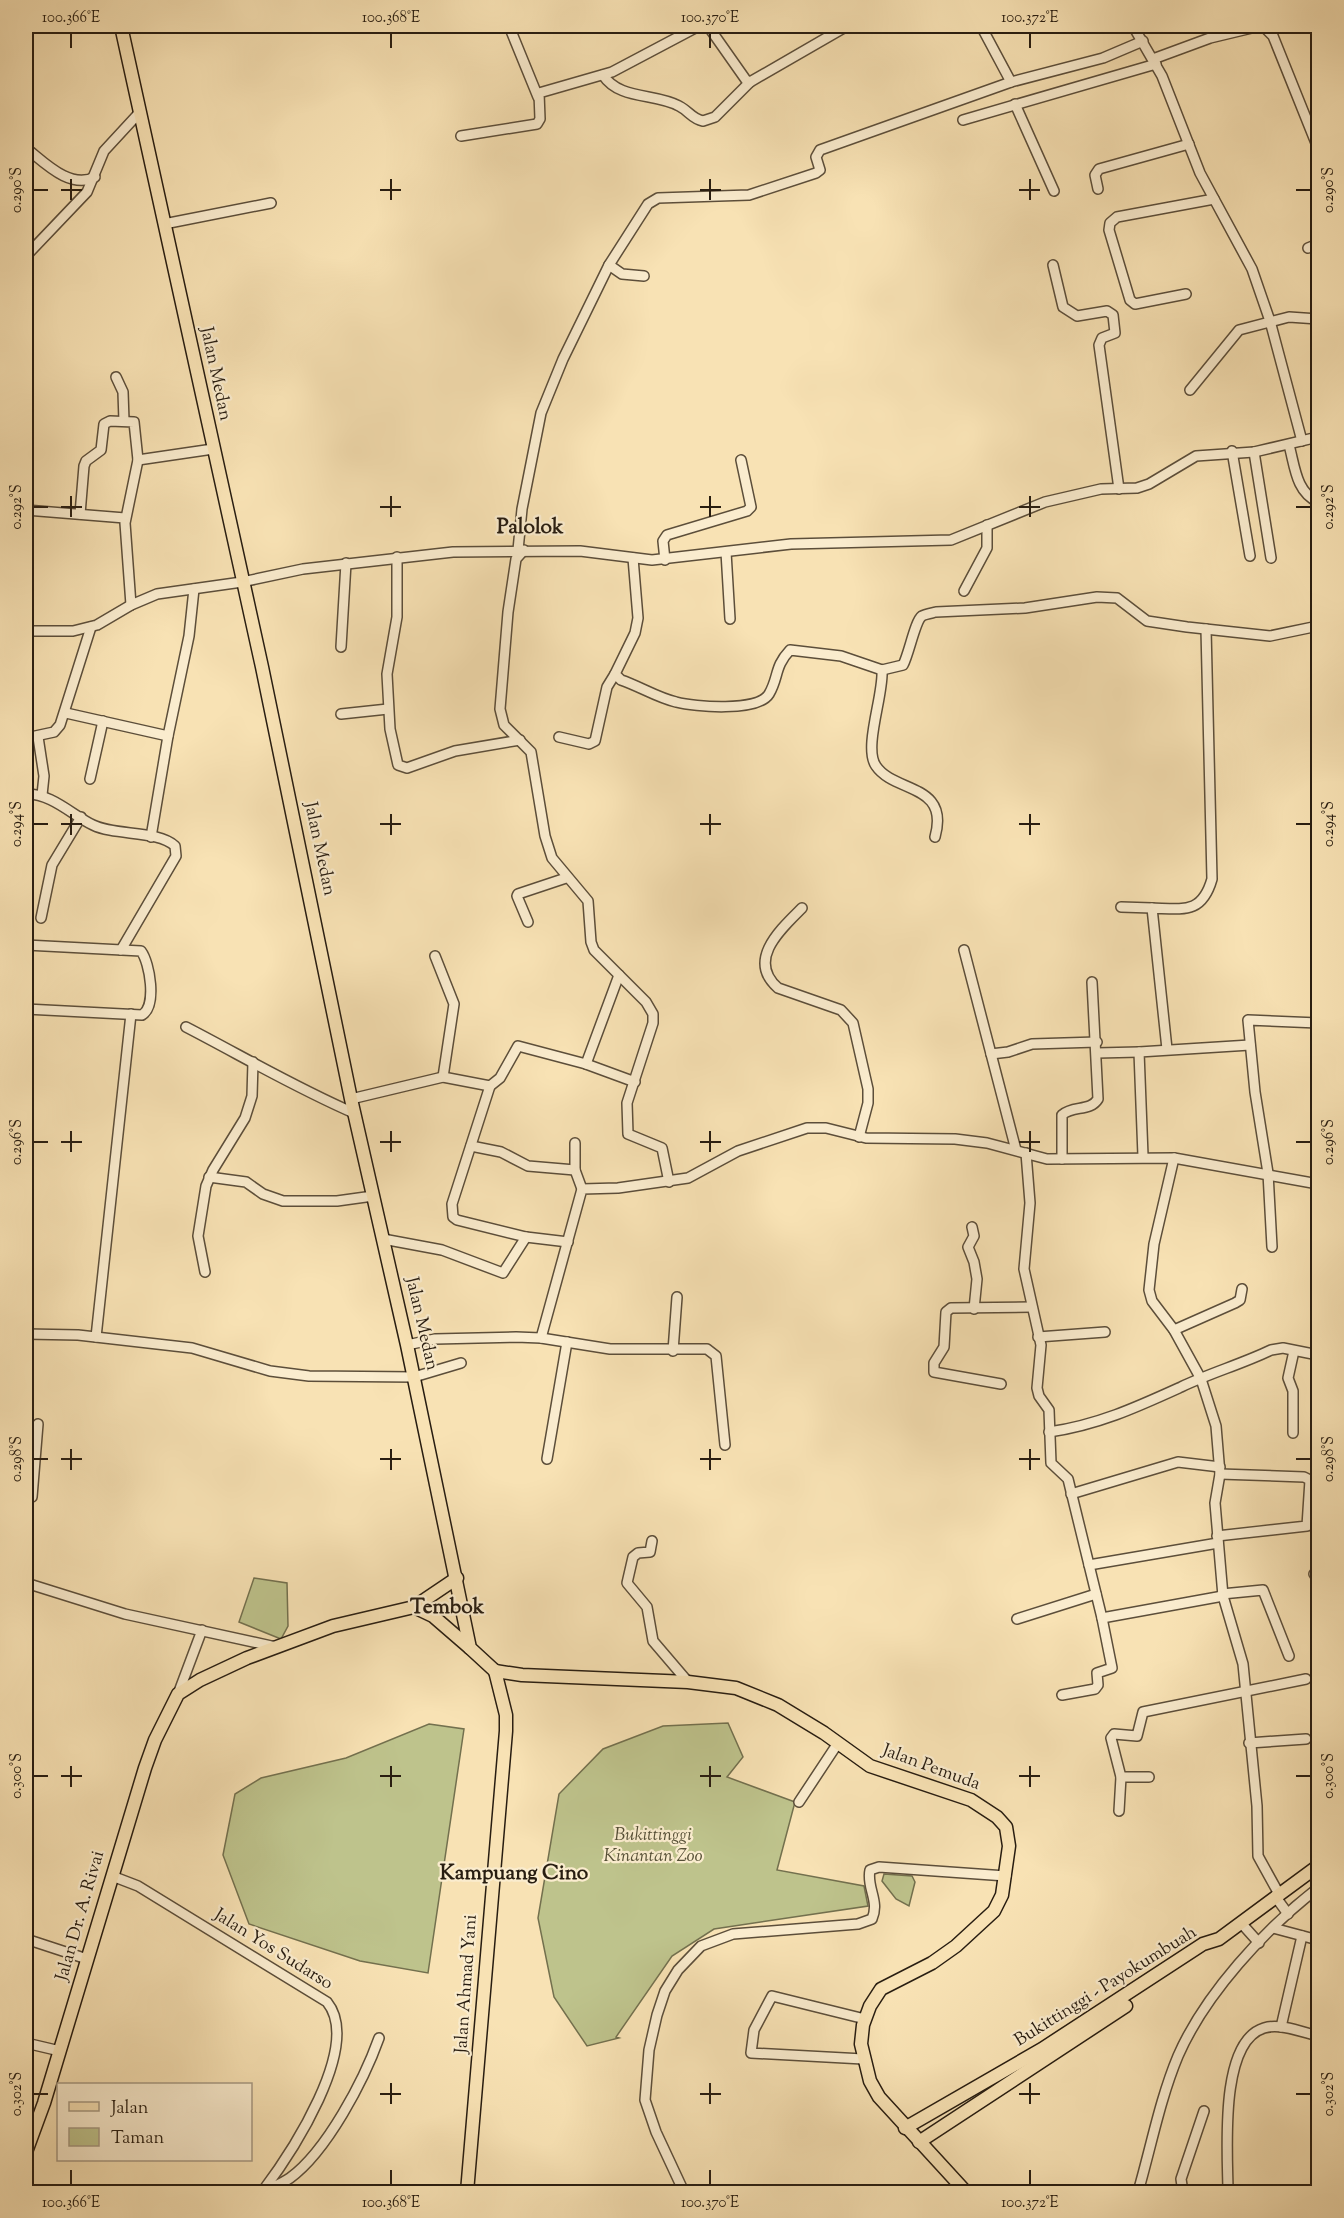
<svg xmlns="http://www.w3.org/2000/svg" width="1344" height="2218" viewBox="0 0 1344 2218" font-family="'Sorts Mill Goudy',serif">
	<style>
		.green { fill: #bec38c; stroke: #73704e; stroke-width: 1.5 }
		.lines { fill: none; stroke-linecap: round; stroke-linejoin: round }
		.minor-casing { stroke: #5c4e3a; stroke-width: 12 }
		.major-casing { stroke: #281d11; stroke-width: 15 }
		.minor { stroke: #faecce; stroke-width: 9 }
		.major { stroke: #f8e2b4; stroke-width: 12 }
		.ticks { fill: none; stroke: #281d11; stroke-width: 2 }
		.labels { text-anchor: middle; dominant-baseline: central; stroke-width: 4.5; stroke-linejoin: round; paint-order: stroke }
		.street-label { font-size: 18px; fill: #281d11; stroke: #faecce }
		.park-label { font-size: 18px; font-style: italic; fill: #554f36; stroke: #faecce }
		.quarter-label { font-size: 21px; font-weight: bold; fill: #281d11; stroke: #faecce }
		.neatline { fill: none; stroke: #281d11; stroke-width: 2 }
		.ticks-label { font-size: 15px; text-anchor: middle; fill: #281d11 }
	</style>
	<rect width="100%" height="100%" fill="#f8e2b4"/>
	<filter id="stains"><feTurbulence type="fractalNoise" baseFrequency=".00333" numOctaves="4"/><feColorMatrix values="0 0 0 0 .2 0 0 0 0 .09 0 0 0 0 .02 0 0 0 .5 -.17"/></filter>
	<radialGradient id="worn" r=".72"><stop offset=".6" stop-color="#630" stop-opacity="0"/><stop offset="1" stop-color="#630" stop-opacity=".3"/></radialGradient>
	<g class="green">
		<polygon points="254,1578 287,1583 288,1626 281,1639 239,1622"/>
		<polygon points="728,1723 743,1757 727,1777 795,1802 777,1870 864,1886 868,1906 714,1929 672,1956 616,2037 619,2038 587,2046 554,1997 538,1918 559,1794 603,1749 663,1726"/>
		<polygon points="429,1724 464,1729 428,1973 360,1961 249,1924 223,1855 235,1794 261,1778 346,1758"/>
		<polygon points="884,1874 912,1876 915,1882 909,1906 896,1899 882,1881"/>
	</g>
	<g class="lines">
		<defs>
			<g id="minor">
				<polyline points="509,26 538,97"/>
				<polyline points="708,26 746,80 750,82 847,26"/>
				<polyline points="981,26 1011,82"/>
				<polyline points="1133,26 1162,76 1200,173 1252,269 1270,321 1302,441"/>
				<polyline points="1263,26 1273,36 1318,148"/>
				<polyline points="1153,59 1210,38 1260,26"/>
				<path d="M603,75C619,100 655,93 679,106C689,111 692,119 703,121L715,117L750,82"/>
				<polyline points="1015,104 1054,191"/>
				<polyline points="963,120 1156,64"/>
				<polyline points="461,136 537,124 540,119 539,93 612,72 699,26"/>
				<path d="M26,148C44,162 70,190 95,177"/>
				<polyline points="1098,189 1095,175 1099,169 1189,144"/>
				<polyline points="164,224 271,203"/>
				<polyline points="1308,248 1318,244"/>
				<polyline points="26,256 87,192 104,151 140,112"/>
				<polyline points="609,265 622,274 644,276"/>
				<polyline points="1053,265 1063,307 1077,316 1107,311 1113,315 1115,333 1102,338 1099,345 1119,489"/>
				<polyline points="1186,294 1135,304 1130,300 1109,230 1110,223 1117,217 1214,199"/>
				<polyline points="116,377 123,392 124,421"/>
				<polyline points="1190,390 1239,330 1289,317 1318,319"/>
				<path d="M1289,445C1295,467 1296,492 1318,502"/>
				<polyline points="1232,451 1250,556"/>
				<polyline points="1254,452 1271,558"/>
				<polyline points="138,460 213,449"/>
				<polyline points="26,510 125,518"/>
				<polyline points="80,514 84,466 86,461 101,450 104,424 110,421 134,422 138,460 125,523 131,605"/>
				<polyline points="518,550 522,509 541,413 563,359 609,265 648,204 658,198 749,195 816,173 820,170 816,157 820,150 1011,82 1103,58 1143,41"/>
				<polyline points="524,550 516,559 508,612 500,709 504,725 531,752 545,836 552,858 588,901 591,942 594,950 646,1002 653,1014 653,1023 627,1103 628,1134 662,1148 669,1182"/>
				<polyline points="726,552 730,619"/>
				<polyline points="397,557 397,617 387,674 390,729 398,765 407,768 455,751 520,740"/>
				<path d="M633,558L638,618L635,633L615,674L621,680C639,686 658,698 676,702C695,707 758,712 769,694C779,677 774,667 790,650L841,656L882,670L903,665C909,654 915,621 922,616C925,614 932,613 936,612L1025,608L1097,597L1117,598L1147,621L1187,627L1270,636L1318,626"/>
				<polyline points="665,560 663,541 667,535 747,511 751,507 741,460"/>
				<polyline points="964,591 987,548 987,525"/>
				<polyline points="26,631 73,631 97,625 131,605 157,594 242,582 303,569 453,552 580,551 652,560 791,544 951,540 1045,502 1101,489 1137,488 1149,484 1196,456 1254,452 1318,437"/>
				<polyline points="341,647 346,563"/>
				<path d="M882,670C884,694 863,748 876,766C894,793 950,783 935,837"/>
				<polyline points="66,713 168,736"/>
				<polyline points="341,714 388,709"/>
				<polyline points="38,737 44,776 42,795"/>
				<polyline points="559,737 589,744 595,741 607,687 615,674"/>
				<polyline points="26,738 54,732 60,725 91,627"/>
				<polyline points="90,779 103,721"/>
				<path d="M26,794C51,793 72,815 93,825C115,836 158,830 175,846L176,856L121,950"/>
				<polyline points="151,837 168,736 189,636 194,589"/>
				<polyline points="1121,907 1152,908"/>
				<path d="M802,908C781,929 746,960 778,988L841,1010L853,1023L868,1089V1103L859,1137"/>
				<polyline points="41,918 52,865 81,817"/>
				<polyline points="528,922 517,896 518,894 566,878"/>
				<path d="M26,945L141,951C150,963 157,1006 142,1015L26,1009"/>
				<polyline points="964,950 1016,1150"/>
				<polyline points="435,956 454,1004 443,1077"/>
				<path d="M186,1027C242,1056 296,1088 354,1113"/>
				<path d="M1167,1049L1152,908C1184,909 1202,914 1212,879L1206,629"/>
				<polyline points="1097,1053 1139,1052"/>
				<polyline points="991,1054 1008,1052 1032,1044 1097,1042"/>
				<polyline points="586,1064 619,975"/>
				<polyline points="490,1086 452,1204 453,1217 457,1220 526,1237 568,1242"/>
				<polyline points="351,1099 443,1077 490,1086 500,1078 518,1046 586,1064 635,1082"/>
				<polyline points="575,1143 575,1170 582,1189"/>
				<polyline points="471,1146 501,1152 528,1166 575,1170"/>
				<polyline points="1026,1153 1030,1203 1024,1269 1041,1345 1037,1388 1039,1396 1049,1410 1051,1463 1068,1479 1102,1618 1223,1596 1243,1664 1257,1806 1258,1856 1279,1894"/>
				<polyline points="1143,1156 1139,1052 1250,1045"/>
				<polyline points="1174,1158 1154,1244 1149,1290 1152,1301 1174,1330 1201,1379 1216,1426 1220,1474 1215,1503 1223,1596"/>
				<path d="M1062,1159V1115C1073,1105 1090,1112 1098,1099L1092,982"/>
				<polyline points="209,1177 246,1182 263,1194 283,1201 337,1201 373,1196"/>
				<polyline points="972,1227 974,1236 968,1247 974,1262 977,1279 974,1309"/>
				<polyline points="383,1239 442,1250 503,1273 526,1237"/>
				<polyline points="1272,1247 1268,1173 1255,1092 1248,1020 1318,1023"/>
				<polyline points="205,1272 198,1236 206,1186 213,1170 245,1118 252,1096 253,1062"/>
				<polyline points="1174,1330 1235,1303 1240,1300 1242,1289"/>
				<polyline points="26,1334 78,1335 192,1348 270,1371 309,1376 414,1377 461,1363"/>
				<polyline points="96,1337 131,1014"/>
				<polyline points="1038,1337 1105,1332"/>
				<polyline points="541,1338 582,1189 618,1188 688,1178 738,1151 807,1128 826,1128 866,1138 955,1139 987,1143 1047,1159 1174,1158 1318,1184"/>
				<polyline points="407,1345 435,1339 516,1337 541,1338 610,1349 707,1349 716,1356 725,1445"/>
				<polyline points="673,1351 677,1297"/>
				<polyline points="1001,1384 934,1372 934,1363 944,1347 946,1312 951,1308 1031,1307"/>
				<path d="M1049,1432C1098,1425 1137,1407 1181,1387C1210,1373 1242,1364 1271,1350L1283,1348L1318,1355"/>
				<polyline points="1293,1433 1293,1391 1288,1378 1294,1351"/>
				<polyline points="547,1459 567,1342"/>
				<polyline points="1071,1494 1178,1462 1220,1467"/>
				<polyline points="32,1497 38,1424"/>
				<polyline points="1217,1536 1307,1526 1310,1480 1304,1477 1220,1474"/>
				<polyline points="652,1541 650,1552 638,1553 633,1557 627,1583 647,1607 653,1641 688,1682"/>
				<polyline points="1089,1565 1218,1543"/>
				<polyline points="1314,1574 1318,1574"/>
				<polyline points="26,1583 125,1614 276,1647"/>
				<polyline points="1222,1594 1263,1590 1289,1656"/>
				<polyline points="1017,1619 1096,1594"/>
				<polyline points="178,1694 202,1630"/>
				<polyline points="1062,1695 1095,1689 1098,1685 1097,1673 1112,1668 1102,1618"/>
				<polyline points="1249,1743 1306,1739"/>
				<polyline points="1121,1777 1149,1777"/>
				<polyline points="799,1802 838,1743"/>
				<polyline points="1119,1811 1121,1777 1111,1738 1114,1734 1137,1736 1143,1712 1306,1679"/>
				<path d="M112,1876L138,1886L327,2002C363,2046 290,2155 262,2192"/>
				<polyline points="1275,1896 1288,1914"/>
				<polyline points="1242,1924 1259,1943"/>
				<polyline points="1273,1928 1318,1940"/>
				<polyline points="26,1939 87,1959"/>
				<polyline points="1281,2027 1302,1936"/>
				<polyline points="26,2043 60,2051"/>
				<polyline points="863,2059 751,2053 754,2030 772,1996 865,2019"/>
				<path d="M265,2191C273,2187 283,2183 290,2178C327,2151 364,2080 379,2038"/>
				<path d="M684,2192L656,2132L645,2100L649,2050L657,2015L665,1991L678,1970L701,1946L733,1934L858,1924L872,1919C880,1901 866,1887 870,1870L879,1867L1006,1876"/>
				<path d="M1138,2192C1151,2147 1160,2099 1178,2056C1205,1994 1265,1929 1318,1888"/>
				<polyline points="1183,2192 1181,2179 1204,2111"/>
				<path d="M1228,2192C1228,2156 1218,2042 1264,2028C1280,2023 1302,2032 1318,2036"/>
			</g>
			<g id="major">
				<polyline points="121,26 262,667 351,1099 407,1345 470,1648 495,1671"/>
				<polyline points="414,1607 433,1616 470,1648"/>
				<polyline points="495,1671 522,1675 688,1682 736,1688 778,1705 824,1733 870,1766 971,1800 997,1817 1006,1827 1009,1846 1002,1895 994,1911 956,1946 932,1963 881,1989 870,2006 863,2025 861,2044 870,2081 879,2097 966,2192"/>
				<polyline points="905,2128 1042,2049 1203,1944 1219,1939 1318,1866"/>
				<polyline points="919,2142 1126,2006"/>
				<polyline points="26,2152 44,2103 145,1768 155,1740 178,1694 200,1680 247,1658 333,1626 414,1607 457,1578"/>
				<polyline points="467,2192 506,1731 506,1715 495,1671"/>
			</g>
		</defs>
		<use href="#minor" class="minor-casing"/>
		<use href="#major" class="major-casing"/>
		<use href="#minor" class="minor"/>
		<use href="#major" class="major"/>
	</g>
	<path class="ticks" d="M71,33V48M391,33V48M710,33V48M1030,33V48M71,179V200M391,179V200M710,179V200M1030,179V200M33,190H48M61,190H82M380,190H401M700,190H721M1019,190H1040M1296,190H1311M71,496V517M391,496V517M710,496V517M1030,496V517M33,507H48M61,507H82M380,507H401M700,507H721M1019,507H1040M1296,507H1311M71,814V835M391,814V835M710,814V835M1030,814V835M33,824H48M61,824H82M380,824H401M700,824H721M1019,824H1040M1296,824H1311M71,1131V1152M391,1131V1152M710,1131V1152M1030,1131V1152M33,1142H48M61,1142H82M380,1142H401M700,1142H721M1019,1142H1040M1296,1142H1311M71,1449V1470M391,1449V1470M710,1449V1470M1030,1449V1470M33,1459H48M61,1459H82M380,1459H401M700,1459H721M1019,1459H1040M1296,1459H1311M71,1766V1787M391,1766V1787M710,1766V1787M1030,1766V1787M33,1776H48M61,1776H82M380,1776H401M700,1776H721M1019,1776H1040M1296,1776H1311M391,2083V2104M710,2083V2104M1030,2083V2104M33,2094H48M380,2094H401M700,2094H721M1019,2094H1040M1296,2094H1311M71,2170V2185M391,2170V2185M710,2170V2185M1030,2170V2185"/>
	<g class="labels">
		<g class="street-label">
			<text transform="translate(215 374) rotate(78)">Jalan Medan</text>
			<text transform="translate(319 849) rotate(78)">Jalan Medan</text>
			<text transform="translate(421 1324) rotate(77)">Jalan Medan</text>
			<text transform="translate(931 1768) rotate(20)">Jalan Pemuda</text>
			<text transform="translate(81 1916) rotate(-74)">Jalan Dr. A. Rivai</text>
			<text transform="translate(273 1950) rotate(32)">Jalan Yos Sudarso</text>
			<text transform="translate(467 1984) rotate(-86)">Jalan Ahmad Yani</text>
			<text transform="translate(1106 1987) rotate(-32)">Bukittinggi - Payokumbuah</text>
		</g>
		<g class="park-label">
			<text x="653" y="1836">Bukittinggi<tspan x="653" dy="21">Kinantan Zoo</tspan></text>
		</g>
		<g class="quarter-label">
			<text x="530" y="528">Palolok</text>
			<text x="447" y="1608">Tembok</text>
			<text x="514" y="1874">Kampuang Cino</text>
		</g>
	</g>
	<rect width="1344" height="2218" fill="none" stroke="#f8e2b4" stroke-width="66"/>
	<rect x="57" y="2083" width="195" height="78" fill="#faecce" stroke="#a69982" stroke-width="1.5"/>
	<rect x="69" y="2102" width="30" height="9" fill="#f8e2b4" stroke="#a69982" stroke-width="1.5"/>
	<text x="111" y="2113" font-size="18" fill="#281d11">Jalan</text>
	<rect x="69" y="2128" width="30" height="18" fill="#bec38c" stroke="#a69982" stroke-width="1.5"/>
	<text x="111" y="2143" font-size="18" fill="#281d11">Taman</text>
	<rect x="33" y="33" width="1278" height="2152" class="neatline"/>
	<g class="ticks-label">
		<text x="71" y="22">100.366°E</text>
		<text x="391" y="22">100.368°E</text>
		<text x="710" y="22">100.370°E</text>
		<text x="1030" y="22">100.372°E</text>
		<text transform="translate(16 190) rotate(-90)" y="5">0.290°S</text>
		<text transform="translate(1328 190) rotate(-90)" y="5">0.290°S</text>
		<text transform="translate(16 507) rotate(-90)" y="5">0.292°S</text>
		<text transform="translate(1328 507) rotate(-90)" y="5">0.292°S</text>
		<text transform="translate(16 824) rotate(-90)" y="5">0.294°S</text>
		<text transform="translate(1328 824) rotate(-90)" y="5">0.294°S</text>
		<text transform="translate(16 1142) rotate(-90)" y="5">0.296°S</text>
		<text transform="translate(1328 1142) rotate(-90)" y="5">0.296°S</text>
		<text transform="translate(16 1459) rotate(-90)" y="5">0.298°S</text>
		<text transform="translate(1328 1459) rotate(-90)" y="5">0.298°S</text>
		<text transform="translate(16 1776) rotate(-90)" y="5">0.300°S</text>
		<text transform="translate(1328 1776) rotate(-90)" y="5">0.300°S</text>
		<text transform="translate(16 2094) rotate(-90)" y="5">0.302°S</text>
		<text transform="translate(1328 2094) rotate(-90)" y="5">0.302°S</text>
		<text x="71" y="2207">100.366°E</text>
		<text x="391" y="2207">100.368°E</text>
		<text x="710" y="2207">100.370°E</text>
		<text x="1030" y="2207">100.372°E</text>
	</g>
	<rect width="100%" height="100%" filter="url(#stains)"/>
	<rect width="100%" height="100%" fill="url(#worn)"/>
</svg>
